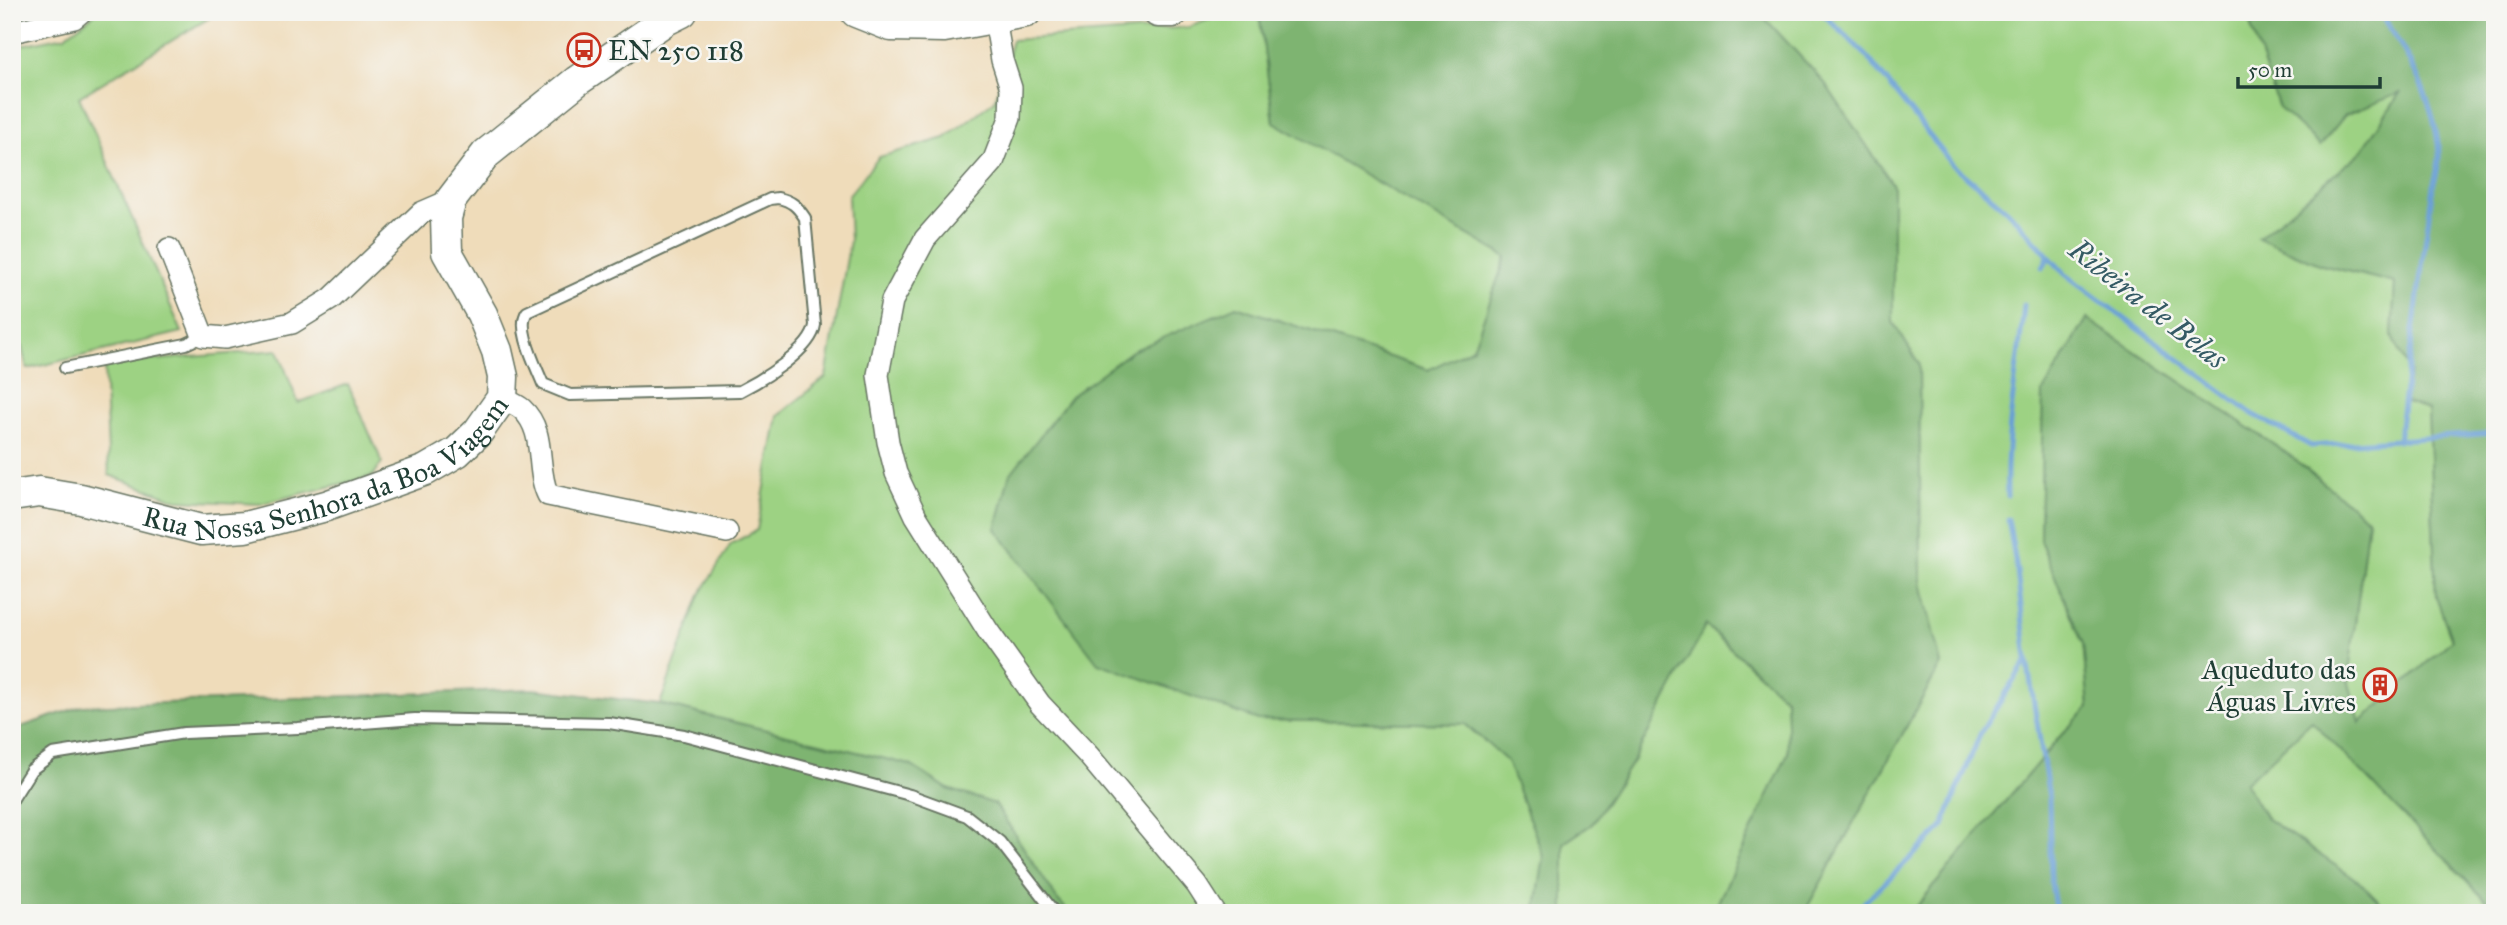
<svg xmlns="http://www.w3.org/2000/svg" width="2507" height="925" viewBox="0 0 2507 925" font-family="'IM FELL Great Primer',serif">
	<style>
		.green { fill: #9dd283; stroke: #5e885c; stroke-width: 2 }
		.forest { fill: #7eb471; stroke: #4e7852; stroke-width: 2 }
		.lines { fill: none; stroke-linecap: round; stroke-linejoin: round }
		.stream { stroke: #669ed5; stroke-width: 5 }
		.service-casing { stroke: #687563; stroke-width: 14 }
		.minor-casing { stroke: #687563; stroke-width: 24 }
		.secondary-casing { stroke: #687563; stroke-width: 33 }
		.service { stroke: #fff; stroke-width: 10 }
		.minor { stroke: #fff; stroke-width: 21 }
		.secondary { stroke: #fff; stroke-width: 30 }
		.labels { text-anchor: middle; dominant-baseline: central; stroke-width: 5; stroke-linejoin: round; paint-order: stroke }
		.poi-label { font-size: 28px; fill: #1f3d34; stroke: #f6f6f2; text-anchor: start }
		.street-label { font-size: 28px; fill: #1f3d34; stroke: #f6f6f2 }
		.water-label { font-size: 30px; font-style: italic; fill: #345a64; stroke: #f6f6f2 }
	</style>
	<rect width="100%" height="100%" fill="#f6f6f2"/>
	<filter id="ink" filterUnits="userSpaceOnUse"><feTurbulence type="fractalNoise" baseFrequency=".0143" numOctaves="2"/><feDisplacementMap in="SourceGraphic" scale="14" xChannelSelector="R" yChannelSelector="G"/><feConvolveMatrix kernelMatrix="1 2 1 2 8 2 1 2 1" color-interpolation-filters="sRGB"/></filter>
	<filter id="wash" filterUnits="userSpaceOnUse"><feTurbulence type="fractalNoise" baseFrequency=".00686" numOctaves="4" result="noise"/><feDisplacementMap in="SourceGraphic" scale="28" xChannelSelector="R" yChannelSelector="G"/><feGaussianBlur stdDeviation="1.57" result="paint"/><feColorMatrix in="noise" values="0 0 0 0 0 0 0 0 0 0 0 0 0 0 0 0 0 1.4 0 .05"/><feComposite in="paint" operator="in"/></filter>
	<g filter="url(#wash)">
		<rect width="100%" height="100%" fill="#efdcba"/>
		<g class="green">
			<polygon points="97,12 219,12 79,97 182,332 27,369 12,306 12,47 65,36"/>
			<polygon points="1230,12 1259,12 1274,122 1506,257 1473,348 1429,370 1236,306 1258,720 1465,724 1507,761 1544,857 1535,913 1070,913 1057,900 995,804 948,789 910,765 660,704 700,595 731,544 757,530 778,416 826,377 850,241 848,196 879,157 945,138 995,100 1012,40 1189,27"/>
			<polygon points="1759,12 2246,12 2279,108 2345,115 2401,92 2360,153 2259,238 2322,265 2395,283 2392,335 2410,372 2404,402 2428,410 2436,597 2452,640 2360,723 2348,680 2368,519 2289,455 2087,319 2043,392 2040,540 2083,644 2089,708 2063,733 1911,913 1804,913 1941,664 1921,583 1919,364 1893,322 1893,185 1824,82"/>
			<polygon points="278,350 298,403 348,384 382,462 373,476 260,504 177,500 109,475 104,364"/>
			<polygon points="1705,625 1786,699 1789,753 1713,913 1564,913 1564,843 1592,824 1633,761"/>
			<polygon points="2312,720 2495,909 2495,913 2391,913 2361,883 2266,818 2244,783"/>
		</g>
		<g class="forest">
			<polygon points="1259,12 1759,12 1824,82 1893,185 1893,322 1919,364 1921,583 1941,664 1804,913 1713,913 1788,753 1786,699 1706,625 1633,761 1592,824 1564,843 1564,913 1535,913 1544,857 1507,761 1465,724 1258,720 1098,663 996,529 1009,476 1071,396 1132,351 1236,306 1428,370 1473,348 1506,257 1274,122"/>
			<polygon points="2246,12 2495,12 2495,910 2312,721 2245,783 2266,818 2361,883 2391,913 1911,913 2063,733 2089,707 2083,644 2040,540 2043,392 2087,319 2289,455 2368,519 2348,680 2360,723 2452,640 2436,597 2428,410 2403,402 2410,372 2392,335 2395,283 2322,265 2258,238 2360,153 2400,93 2345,115 2320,146 2279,108"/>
			<polygon points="533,689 660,704 910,765 948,789 995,804 1057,899 1070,913 12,913 12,730 82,706"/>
		</g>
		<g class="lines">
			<g class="stream">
				<polyline points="1821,12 1866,55 1952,164 2008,211 2065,274 2251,413 2311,446 2495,433"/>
				<path d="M2380,12C2408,55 2436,102 2439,154C2440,164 2436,176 2433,186L2398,441"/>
				<polyline points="2043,268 2048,257"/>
				<path d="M2007,496C2005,432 2018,368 2024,305"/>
				<polyline points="2027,660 2049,797 2051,882 2056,913"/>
				<polyline points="1853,913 1942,828 1981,732 2027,660 2017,571 2008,519"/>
			</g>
		</g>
	</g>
	<g filter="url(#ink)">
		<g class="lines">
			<defs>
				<g id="service">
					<path d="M778,198C792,201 797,206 805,218L815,325C812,350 762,380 740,391L570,395L543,384C536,366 516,328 527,312L770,199Z"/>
					<polyline points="65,368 186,344 203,336"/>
					<polyline points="12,800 31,770 53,754 184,733 298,728 415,719 609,723 684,735 910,795 967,816 1000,842 1055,913"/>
				</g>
				<g id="minor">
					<polyline points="995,19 1002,60 1011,88 1010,118 993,162 925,239 892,301 878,375 888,442 896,473 916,516 988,631 1040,704 1089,756 1197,885 1215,913"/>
					<polyline points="12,32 74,18 81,12"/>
					<polyline points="169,249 203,336 225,338 292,323 331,299 421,213 451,200"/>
					<path d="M502,398C508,401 517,405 522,409C547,432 535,468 548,495L727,532"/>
				</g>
				<g id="secondary">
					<polyline points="856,12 891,26 944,27 1026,12"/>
					<polyline points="1158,12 1173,12"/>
					<path id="s1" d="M12,496L39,492L81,499L201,530L245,527L326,506L426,470L457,452L478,432L502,398L503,377L497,351L482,314L447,252L446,218L451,200L486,154L577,81L666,20L682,12"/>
				</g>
			</defs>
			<use href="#service" class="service-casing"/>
			<use href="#minor" class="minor-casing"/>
			<use href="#secondary" class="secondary-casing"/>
			<use href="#service" class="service"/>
			<use href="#minor" class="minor"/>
			<use href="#secondary" class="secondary"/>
		</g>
	</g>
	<defs>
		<symbol id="bus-ring" viewBox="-11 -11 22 22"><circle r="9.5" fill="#f6f6f2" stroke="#c8321e" stroke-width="1.5"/><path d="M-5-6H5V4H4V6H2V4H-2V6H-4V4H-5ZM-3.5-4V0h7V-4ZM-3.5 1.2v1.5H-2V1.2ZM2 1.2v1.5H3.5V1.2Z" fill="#c8321e"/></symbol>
		<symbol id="building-ring" viewBox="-11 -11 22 22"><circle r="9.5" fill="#f6f6f2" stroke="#c8321e" stroke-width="1.5"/><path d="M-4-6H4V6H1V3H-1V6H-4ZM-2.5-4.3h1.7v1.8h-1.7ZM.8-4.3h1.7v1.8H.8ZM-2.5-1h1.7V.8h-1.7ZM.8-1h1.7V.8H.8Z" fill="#c8321e"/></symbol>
	</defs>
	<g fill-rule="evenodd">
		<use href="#bus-ring" x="565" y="31" width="38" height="38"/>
		<use href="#building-ring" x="2361" y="666" width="38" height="38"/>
	</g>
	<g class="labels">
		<g class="poi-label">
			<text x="608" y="50">EN 250 118</text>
			<text x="2356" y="669" text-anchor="end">Aqueduto das<tspan x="2356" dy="32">Águas Livres</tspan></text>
		</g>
		<g class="street-label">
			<text stroke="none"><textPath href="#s1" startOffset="334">Rua Nossa Senhora da Boa Viagem</textPath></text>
		</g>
		<g class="water-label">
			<text transform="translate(2148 304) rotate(38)">Ribeira de Belas</text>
		</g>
	</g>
	<rect width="2507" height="925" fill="none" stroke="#f6f6f2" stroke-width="42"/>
	<path d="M2238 77v10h142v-10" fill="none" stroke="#1f3d34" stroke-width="3.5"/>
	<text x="2248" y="77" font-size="21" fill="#1f3d34" stroke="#f6f6f2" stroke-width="5" paint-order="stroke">50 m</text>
</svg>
